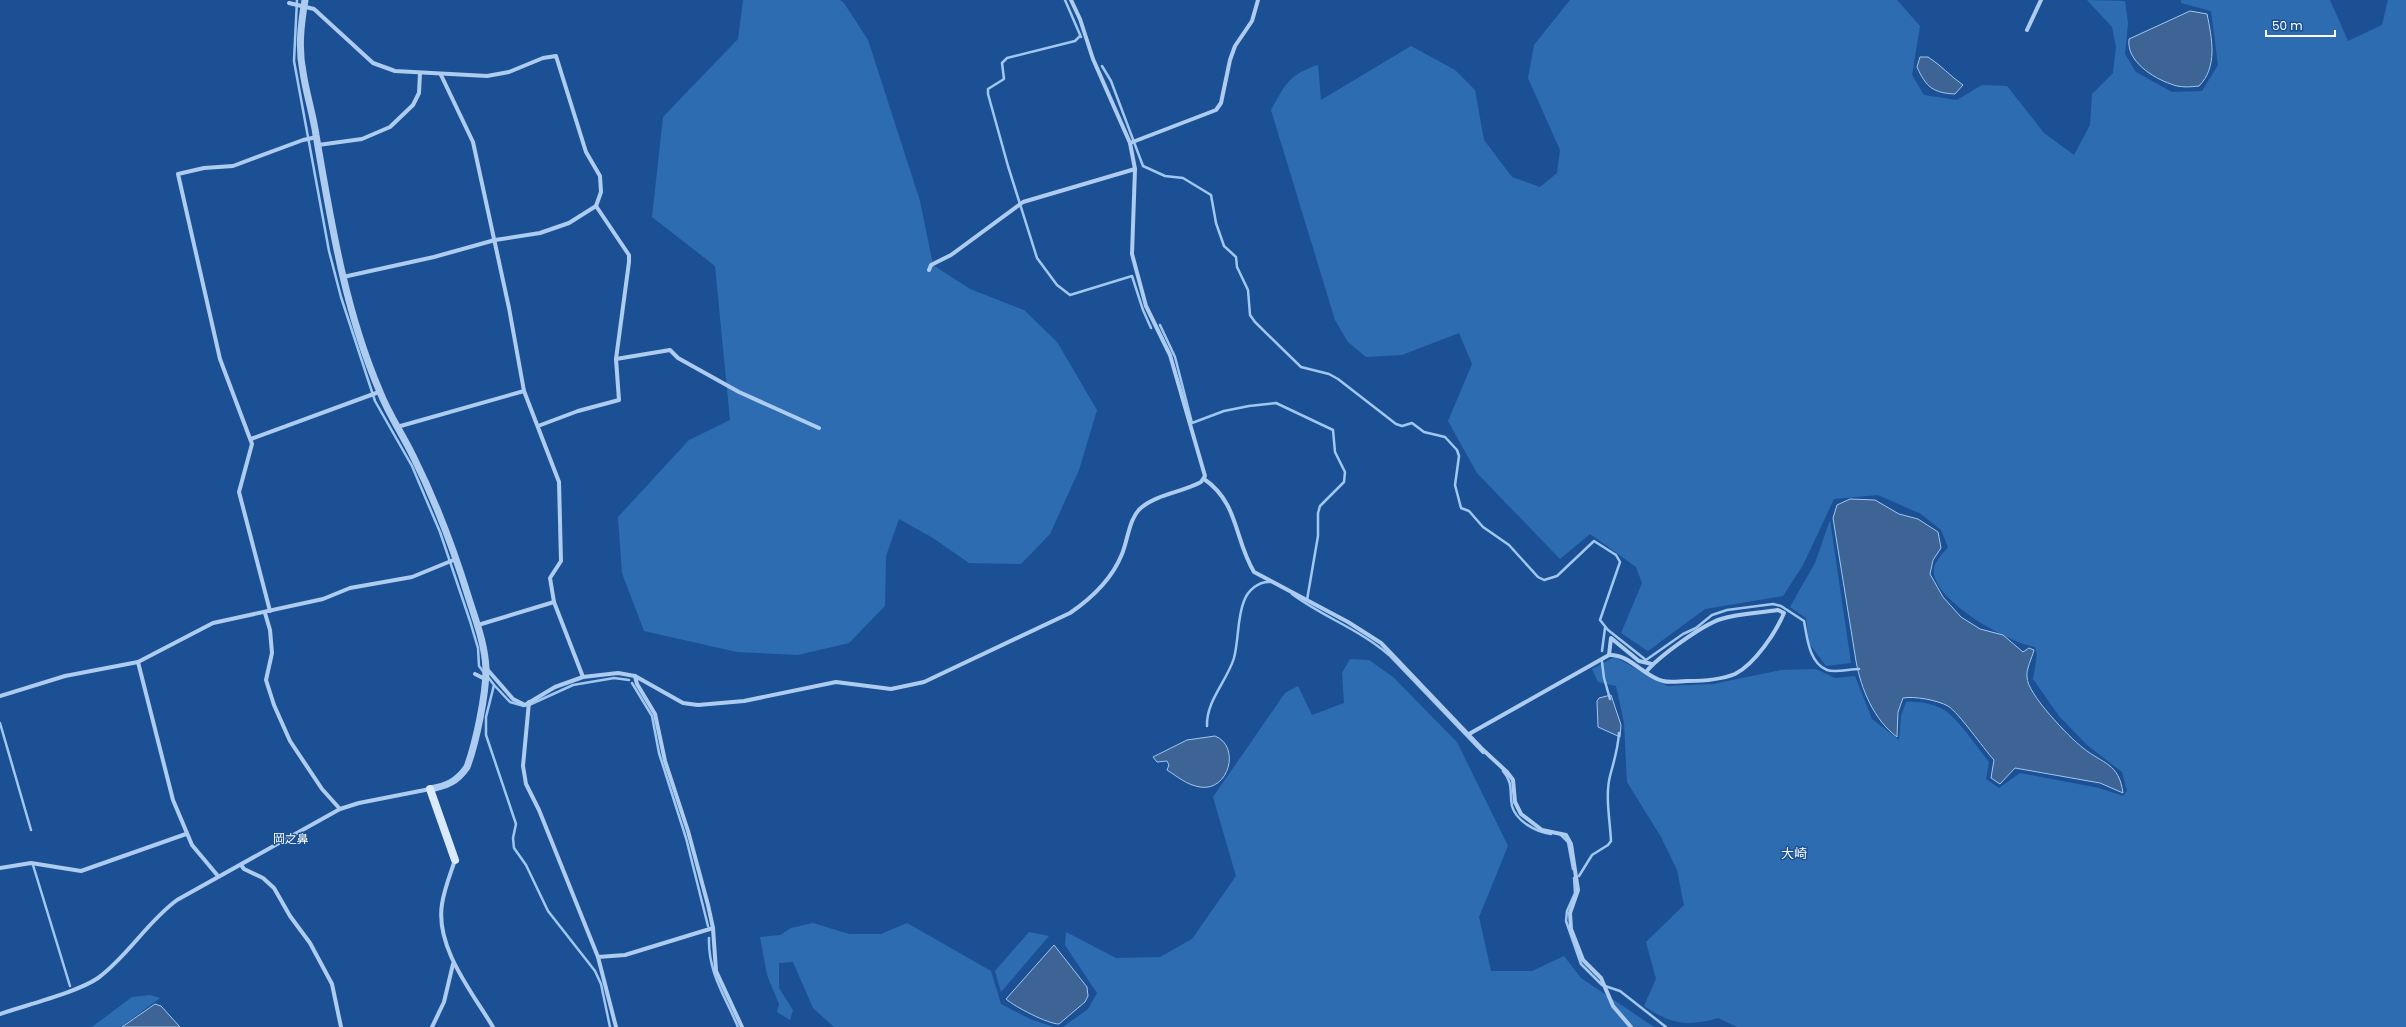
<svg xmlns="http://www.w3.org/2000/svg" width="2406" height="1027" viewBox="0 0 2406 1027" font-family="Poppins,'Noto Sans JP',sans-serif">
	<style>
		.green { fill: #2e6cb2 }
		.water { fill: #3d6494; stroke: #a0c7f1 }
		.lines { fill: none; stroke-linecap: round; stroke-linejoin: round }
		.stream { stroke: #a0c7f1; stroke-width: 2.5 }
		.minor { stroke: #adccef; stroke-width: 4 }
		.tertiary { stroke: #adccef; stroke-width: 7 }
		.secondary { stroke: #dae9fb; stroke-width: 8 }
		.labels { text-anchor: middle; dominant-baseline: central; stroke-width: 3; stroke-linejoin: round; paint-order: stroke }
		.neighbourhood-label { font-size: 12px; fill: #fff; stroke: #1b5194 }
		.quarter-label { font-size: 13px; fill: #fff; stroke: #1b5194 }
	</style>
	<rect width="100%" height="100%" fill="#1b5194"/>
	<g class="green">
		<polygon points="743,0 840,0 844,3 868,40 920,201 933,265 970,289 1024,310 1057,342 1097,410 1079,470 1050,534 1021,564 969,563 933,538 899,519 886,556 885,606 849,643 798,655 737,652 644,631 622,573 618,517 689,440 730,420 715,266 652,217 663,117 738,39"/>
		<path d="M1570,0H1897L1920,26L1912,75L1924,95L1957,100L1982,85L2007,86L2044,133L2074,155L2090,125L2092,94L2113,73L2116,47L2112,27L2087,0L2125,1L2128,23L2125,54L2136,72L2172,92L2202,91L2218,65L2211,11L2181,3V0H2330L2348,41L2382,25L2388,0H2406V1027H1737L1718,1018C1687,1027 1671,1024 1644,1006L1656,979L1646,942L1684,905L1677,870L1661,837L1627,782L1624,722L1616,686L1598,682L1592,669L1615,657L1667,686L1713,684L1781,670L1816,669L1835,678L1855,676L1872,719L1899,740L1901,716L1906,702C1918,701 1937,704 1947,712C1960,722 1978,748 1989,762L1986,779L1999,788L2020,773L2099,788L2123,796L2127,791L2122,772L2087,745L2059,716L2033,679L2037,655L2035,647C2008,642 1939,604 1934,574C1932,563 1942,555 1948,547L1941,530L1921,514L1878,495L1834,499L1803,565L1783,596L1705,609L1648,651L1621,633L1642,583L1636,567L1590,534L1560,559L1477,473L1448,421L1472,364L1459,333L1402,355L1366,357L1348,342L1335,320L1271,110C1286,84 1288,75 1318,65L1321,100L1411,46L1455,70L1475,90L1484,140L1512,177L1540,187L1557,173L1560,150L1528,78L1534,45Z"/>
		<polygon points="1830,520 1851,663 1826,666 1809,643 1806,618 1790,607 1815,563"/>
		<polygon points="1350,659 1369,660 1393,677 1457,742 1508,846 1479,917 1491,971 1532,971 1564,956 1581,978 1654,1027 1063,1027 1088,1009 1097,993 1065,945 1066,932 1116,958 1160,957 1192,939 1236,876 1213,797 1285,693 1298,686 1312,715 1344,703 1342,673"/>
		<polygon points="813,923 849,934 881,934 907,923 991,971 1001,1004 1030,1019 1054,1027 834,1027 813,1008 793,962 779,963 779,988 793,1010 790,1020 777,1012 779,1004 767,975 760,937 780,935 791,928"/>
		<polygon points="1029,932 1049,936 1001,992 995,971"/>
		<polygon points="150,995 160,998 121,1027 92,1027 132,997"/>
	</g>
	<g class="water">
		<path d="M2190,11L2207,14C2212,38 2218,67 2199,86C2190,87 2180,88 2171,84C2153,78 2126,61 2129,39Z"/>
		<path d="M1920,57H1928C1941,65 1950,76 1963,85L1955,94C1933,93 1926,87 1917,67Z"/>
		<path d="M1850,499L1875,500L1899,514L1918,519L1938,532L1941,548L1933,560L1930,574L1943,597L1961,617L1980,629L2003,635L2023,652L2029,648L2034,650C2032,658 2026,669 2027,677C2027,694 2069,737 2083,748C2103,764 2119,763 2123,793L2100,783L2015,768L2000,784L1991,778L1994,760C1983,748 1959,713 1948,706C1937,700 1915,696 1903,698L1898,712L1897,737C1874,720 1861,689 1856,661L1833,518L1837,505Z"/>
		<polygon points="1611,695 1621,725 1620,737 1598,727 1597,701 1599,698"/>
		<path d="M1215,736C1241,746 1229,792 1200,787C1187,785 1178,777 1167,770L1169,765L1167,761L1157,762L1153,757L1187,740Z"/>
		<path d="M1054,945L1087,987L1088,996L1085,1002L1059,1024C1048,1024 1015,1007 1006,999Z"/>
		<polygon points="155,1004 161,1006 180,1027 122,1027"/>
	</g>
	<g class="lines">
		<g class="stream">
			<polyline points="297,0 294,61 329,251 341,297 375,401 412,466 440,532 470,621 478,648 479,666 485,674"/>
			<polyline points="1065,0 1081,37"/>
			<polyline points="1080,36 1075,41 1007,58 1002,63 1004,79 988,89 988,94 1008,166 1037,258 1057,285 1070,295 1132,276 1143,310 1151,328"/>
			<path d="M1102,66L1111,81L1143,166L1165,176L1183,178L1211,195L1216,223L1224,246L1236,257L1237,267L1248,290L1250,315L1255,322L1301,367L1329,374L1338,379L1396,424L1402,426L1412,423L1424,432L1445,437L1457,450L1459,456L1455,485L1461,508L1469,511L1483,527L1509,545L1538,577L1544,580L1557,576L1594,541L1616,555L1620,562L1600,620L1608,630L1646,660L1683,634L1696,628L1712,615L1727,610L1773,604L1781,606L1804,621C1807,637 1809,663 1827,670C1835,673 1850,669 1859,669"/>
			<polyline points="1160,325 1175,357 1192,423 1224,411 1249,406 1276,403 1333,430 1335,452 1345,472 1344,482 1320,506 1318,513 1318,536 1307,600"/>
			<path d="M1292,594C1323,617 1359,629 1389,655L1483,753"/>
			<polyline points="1602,651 1605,628"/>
			<polyline points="1602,662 1604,678 1610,699"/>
			<polyline points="488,677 494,685 486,717 486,735 516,824 513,838 514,848 526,865 548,911 595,971 601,984 610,1027"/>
			<polyline points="632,683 652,716 659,753 686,838 708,926"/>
			<polyline points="494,685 510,702 524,706"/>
			<polyline points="529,705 573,685 614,678 629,680"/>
			<polyline points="0,723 31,830"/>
			<path d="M1207,726C1206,701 1227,681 1234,658C1239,639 1237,618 1244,601C1248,590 1259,581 1270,582"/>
			<path d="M1503,771C1514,784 1509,791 1512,806C1516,821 1536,832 1551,834"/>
			<polyline points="1561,835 1568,842 1573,869"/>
			<polyline points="33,865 70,986"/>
			<path d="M1579,876L1592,855L1608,845L1611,841C1610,820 1605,796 1610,776C1614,761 1618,749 1619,733"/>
			<polyline points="1574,878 1575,893 1567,911 1566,921 1581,964 1602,985 1620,991 1666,1027"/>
			<path d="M709,938C708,973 725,996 738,1027"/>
		</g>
		<g class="minor">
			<polyline points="289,3 314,9 373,63 395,71 487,76 509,72 543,58 556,56 586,152 600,176 601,192 596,206 569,223 540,233 495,240 434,257 343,277"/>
			<polyline points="2027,30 2041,0"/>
			<polyline points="441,75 473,142 509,308 524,391 559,482 561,561 550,578 554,602 583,677"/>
			<polyline points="1130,143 1216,110 1221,103 1230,60 1235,46 1252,21 1258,0"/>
			<polyline points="318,145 362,139 390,127 413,105 419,93 420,73"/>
			<polyline points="596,206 629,255 629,262 616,359"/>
			<polyline points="929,270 931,265 951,255 1023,202 1135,169"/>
			<polyline points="538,426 578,411 619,400 616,359 670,350 678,358 739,392 819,428"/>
			<polyline points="397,427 524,391"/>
			<polyline points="251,439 379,392"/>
			<path d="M1204,479C1239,503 1234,539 1254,572L1348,622L1381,643L1481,748L1507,772L1513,780L1515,802L1521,814L1542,830L1566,835L1571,844L1578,890L1570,913L1571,929L1583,960L1601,978L1613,1006L1631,1027"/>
			<polyline points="270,611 239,492 252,444 220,359 178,174 204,168 233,166 303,140 317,137"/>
			<polyline points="265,613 270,630 272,653 266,680 274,705 290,741 322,789 340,809"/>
			<polyline points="478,625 554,602"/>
			<polyline points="1609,655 1611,638 1639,661 1652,664"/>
			<polyline points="138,662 173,800 192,845 218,876"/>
			<path d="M486,668L513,699L525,705L555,687L583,677L618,673L635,676L683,703L698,705L744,701L836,682L891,689L924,682L1070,613C1092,598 1112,579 1122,554C1128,540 1129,517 1142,507C1158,494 1183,492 1201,482L1205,476L1170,355L1146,306L1132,254L1135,169L1130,143L1093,59L1080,19L1071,0"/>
			<polyline points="475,674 485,679"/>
			<polyline points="635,676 637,684 655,714 665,761 688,831 708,905 713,928 716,971 742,1027"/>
			<polyline points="0,696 65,676 138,662 213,623 323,599 350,588 412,577 456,559"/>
			<polyline points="529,702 523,766 526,784 539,810 598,957"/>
			<path d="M1469,734L1609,655C1630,654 1644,677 1663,681C1670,683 1680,681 1687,681C1703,681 1720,680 1735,674C1755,664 1776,632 1784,613L1778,610C1760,613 1738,613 1721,619C1702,625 1658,657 1646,672"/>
			<path d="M455,860C450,875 444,890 442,904C435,947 472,992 493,1027"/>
			<polyline points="241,865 244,869 263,878 274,888 290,916 310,943 332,984 341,1027"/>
			<polyline points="0,868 31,863 81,871 186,834"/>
			<path d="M0,1014C26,1005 78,992 98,978C128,956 147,922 177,900L340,809L359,803L430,789"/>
			<polyline points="432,1027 444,1002 453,964"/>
			<polyline points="616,1027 598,957 625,955 713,928"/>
		</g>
		<path class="tertiary" d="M305,0C301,24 298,48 303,72C306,93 313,114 316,135C331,222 345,311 380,392C389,415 403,435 413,456C436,502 454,550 469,599C476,621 485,644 486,669C486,695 476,743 467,767C457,782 446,786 430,789"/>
		<polyline class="secondary" points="430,789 455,860"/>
	</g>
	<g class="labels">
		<g class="neighbourhood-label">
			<text x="291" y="838">岡之鼻</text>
		</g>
		<g class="quarter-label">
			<text x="1794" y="853">大崎</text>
		</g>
	</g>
	<path d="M2266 30v6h69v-6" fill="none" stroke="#ffffff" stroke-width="2"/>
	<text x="2272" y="30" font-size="12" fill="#ffffff" stroke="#1b5194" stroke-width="3" paint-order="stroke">50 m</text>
</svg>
